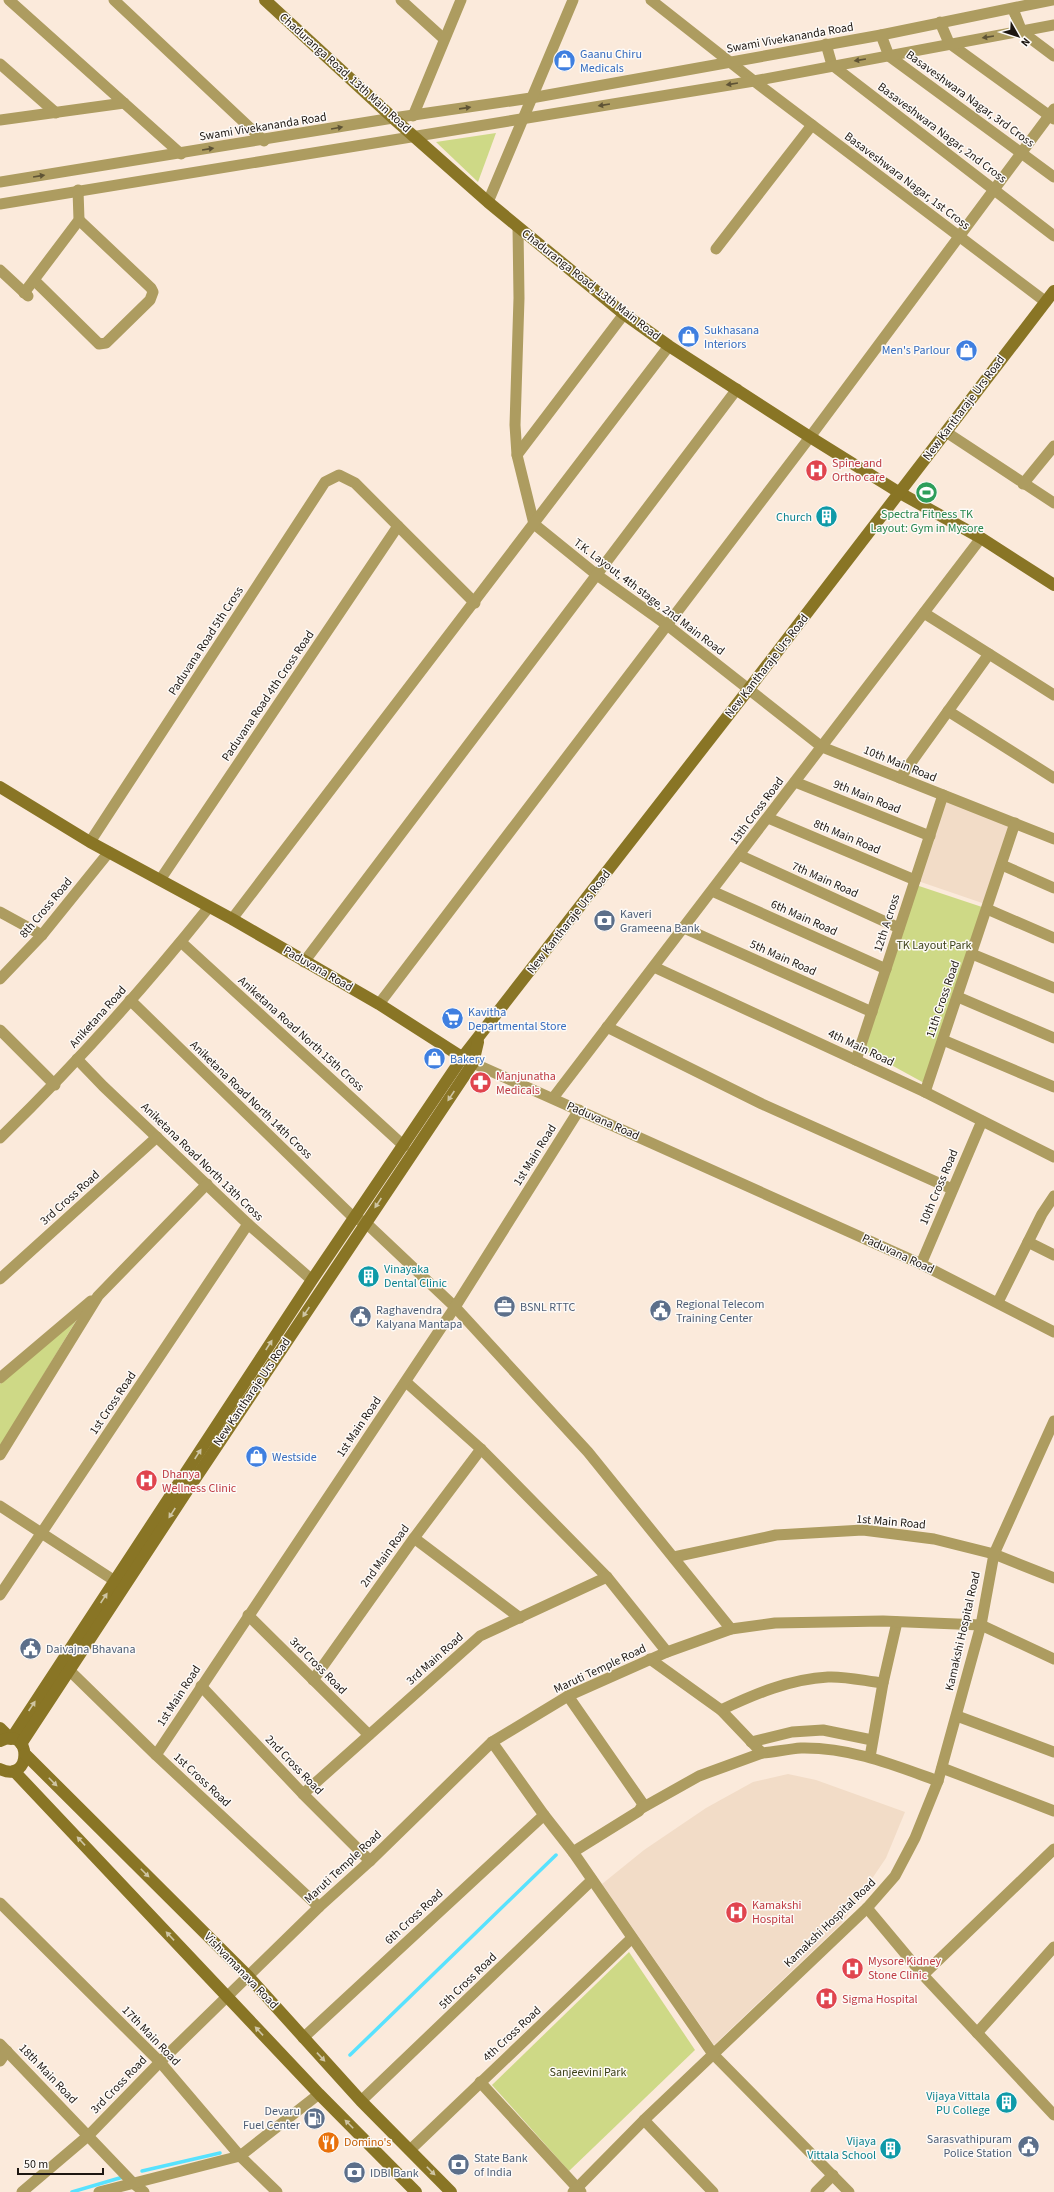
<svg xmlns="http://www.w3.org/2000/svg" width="1054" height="2192" viewBox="0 0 1054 2192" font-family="'Source Sans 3',sans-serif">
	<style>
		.built { fill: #f2dcc7 }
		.green { fill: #ced986 }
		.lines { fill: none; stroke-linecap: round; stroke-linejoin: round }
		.stream { stroke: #58e2fe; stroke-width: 3.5 }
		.street { stroke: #ad9c60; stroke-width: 11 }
		.secondary { stroke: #897525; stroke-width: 12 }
		.oneway { fill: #5e5335 }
		.oneway2 { fill: #cfc5a3 }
		.labels { text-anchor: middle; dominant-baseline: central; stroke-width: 3; stroke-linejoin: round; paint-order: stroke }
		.street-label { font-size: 12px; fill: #1d1712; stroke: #fdfaf7 }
		.shop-label { font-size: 12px; fill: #366cbe; stroke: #fdfaf7; text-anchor: start }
		.health-label { font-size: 12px; fill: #be3a42; stroke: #fdfaf7; text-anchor: start }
		.leisure-label { font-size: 12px; fill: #27864d; stroke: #fdfaf7 }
		.culture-label { font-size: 12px; fill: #0d838f; stroke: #fdfaf7; text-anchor: end }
		.service-label { font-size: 12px; fill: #4e5e75; stroke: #fdfaf7; text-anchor: start }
		.park-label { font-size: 12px; fill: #3c4118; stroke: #fdfaf7 }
		.food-label { font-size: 12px; fill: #c56008; stroke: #fdfaf7; text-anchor: start }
	</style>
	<rect width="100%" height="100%" fill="#fbeadb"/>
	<g class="built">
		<polygon points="943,795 1015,823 988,905 915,880"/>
		<polygon points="788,1774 816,1780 905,1812 886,1858 842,1923 714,2045 602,1884 644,1850 706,1808 753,1782"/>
	</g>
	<g class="green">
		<polygon points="496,133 478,182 436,142"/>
		<polygon points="916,885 985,908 926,1084 862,1049"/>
		<polygon points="77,1319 0,1447 0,1384"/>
		<polygon points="629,1952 695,2050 569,2171 492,2085"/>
	</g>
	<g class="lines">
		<g class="stream">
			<polyline points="350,2055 556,1855"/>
			<polyline points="142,2171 220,2153"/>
			<polyline points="72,2192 123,2177"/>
		</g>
		<g class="street">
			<polyline points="9,0 181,154"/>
			<polyline points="114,0 264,141"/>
			<polyline points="401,0 444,39"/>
			<polyline points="651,0 754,81 1046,302"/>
			<polyline points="1013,9 1022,32 1054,56"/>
			<polyline points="940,22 949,43 1054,119"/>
			<polyline points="881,35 889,56 1054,177"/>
			<polyline points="826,44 832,65 1054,236"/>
			<polyline points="0,64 56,113"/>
			<polyline points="413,116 461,0"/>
			<polyline points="0,120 124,103"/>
			<polyline points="0,182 393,118 531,98 881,35 1052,0"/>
			<polyline points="488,202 573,0"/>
			<polyline points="0,204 754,81 1054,25"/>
			<polyline points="518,227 519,298 515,425 517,455 534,524 597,575 667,625 822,747 1054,839"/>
			<polyline points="716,249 812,125"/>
			<polyline points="0,270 28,296"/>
			<polyline points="34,280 99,344 106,343 150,300 153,292 151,288 79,220"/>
			<polyline points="24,293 79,220 78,190"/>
			<polyline points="946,432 1054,503"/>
			<polyline points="517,455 624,314"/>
			<polyline points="1023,484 1054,446"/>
			<polyline points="924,613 1054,695"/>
			<polyline points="948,711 1054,778"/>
			<polyline points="900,778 989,654"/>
			<polyline points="795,782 930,836"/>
			<polyline points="768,818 915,880"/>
			<polyline points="90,842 325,482 339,475 355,483 475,603"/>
			<polyline points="739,855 899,928"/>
			<polyline points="1002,865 1054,888"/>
			<polyline points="160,880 398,526"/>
			<polyline points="712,891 886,969"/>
			<polyline points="987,909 1054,938"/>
			<polyline points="0,912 42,935"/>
			<polyline points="232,919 669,346"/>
			<polyline points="684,928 872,1012"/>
			<polyline points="181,942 404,1146"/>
			<polyline points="972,954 1054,988"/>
			<polyline points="304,962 737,389"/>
			<polyline points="654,967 925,1092 1054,1157"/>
			<polyline points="0,979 42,935 109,852"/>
			<polyline points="958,997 1054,1038"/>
			<polyline points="130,1000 354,1218 365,1222 455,1307 588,1452 731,1629"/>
			<polyline points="379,1004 810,437 1054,109"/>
			<polyline points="607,1027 762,1104 952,1189"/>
			<polyline points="0,1030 55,1085"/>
			<polyline points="943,1040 1054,1087"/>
			<polyline points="77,1059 103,1086 248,1224 312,1280"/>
			<polyline points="856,1060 943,795"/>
			<polyline points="473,1063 921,1264 1054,1332"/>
			<polyline points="925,1092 1015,823"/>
			<polyline points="553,1098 981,538"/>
			<path d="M0,1138C74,1066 144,988 209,907"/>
			<polyline points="1028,1242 1054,1255"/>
			<polyline points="921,1264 982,1121"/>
			<polyline points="0,1279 157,1137"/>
			<polyline points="998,1302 1042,1214 1054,1196"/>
			<polyline points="0,1378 91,1301"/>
			<polyline points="406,1382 481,1449 607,1577 667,1652"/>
			<polyline points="0,1455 98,1296 207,1184"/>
			<polyline points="0,1506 115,1581"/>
			<polyline points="414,1538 520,1618"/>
			<polyline points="674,1557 776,1535 863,1530 934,1539 994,1554 1054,1578"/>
			<polyline points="0,1595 248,1224"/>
			<polyline points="248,1615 369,1735"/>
			<path d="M650,1659L721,1710L762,1753C775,1752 788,1749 801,1748C850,1747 894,1765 938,1781"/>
			<polyline points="70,1671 156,1755 319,1907"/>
			<polyline points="313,1680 414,1538 481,1449"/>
			<polyline points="201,1686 303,1794 370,1861"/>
			<polyline points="568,1696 643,1804 639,1811 573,1852"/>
			<path d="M721,1710C755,1694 790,1679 828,1677C845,1676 865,1681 883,1683"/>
			<polyline points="957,1716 1054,1752"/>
			<polyline points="492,1742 544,1815 573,1852 713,2054 849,2192"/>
			<polyline points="751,1742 792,1732 823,1730 872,1740"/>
			<polyline points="156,1755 455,1307 579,1110"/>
			<polyline points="870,1757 883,1683 897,1622"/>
			<polyline points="942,1768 1054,1811"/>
			<polyline points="303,1794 480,1636 607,1577"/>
			<polyline points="642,1808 699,1776 762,1753"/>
			<polyline points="0,1903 160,2062 240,2156 277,2192"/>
			<polyline points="867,1908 923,1975 1054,2115"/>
			<polyline points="923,1975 1054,1849"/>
			<polyline points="977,2033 1054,1947"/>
			<polyline points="303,2038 544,1815"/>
			<polyline points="0,2044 133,2183 144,2192"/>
			<polyline points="0,2061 7,2051"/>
			<polyline points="480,2082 581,2192"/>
			<polyline points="361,2101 592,1880"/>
			<polyline points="644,2120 713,2192"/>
			<polyline points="410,2150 632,1938"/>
			<polyline points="22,2192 89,2135 160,2062 319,1907 370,1861 492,1742 568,1696 667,1652 731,1629 775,1623 883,1621 981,1625 1054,1659"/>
			<polyline points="99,2192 240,2156 319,2094"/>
			<polyline points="573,2192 644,2120 867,1908 895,1876 915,1838 938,1781 981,1625 994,1554 1054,1421"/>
			<polyline points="816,2192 833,2175"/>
		</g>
		<g class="secondary">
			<polyline points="265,0 393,118 488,202 624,314 669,346 810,437 900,493 981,538 1054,585"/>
			<polyline points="0,787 90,842 232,919 379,1004 468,1061"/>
			<polyline points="0,1728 11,1739 312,1280 462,1058 748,690 1054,291"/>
			<path d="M0,1741C33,1725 32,1785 0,1769"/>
			<polyline points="21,1744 185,1494 473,1063 478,1042"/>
			<polyline points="25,1754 248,1976 361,2101 451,2192"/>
			<polyline points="14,1771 319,2094 416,2192"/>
		</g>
	</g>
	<defs><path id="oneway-solid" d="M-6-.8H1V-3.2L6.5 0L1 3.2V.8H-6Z"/></defs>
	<g class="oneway">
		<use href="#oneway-solid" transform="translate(988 37) rotate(171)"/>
		<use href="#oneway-solid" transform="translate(860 60) rotate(171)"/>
		<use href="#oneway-solid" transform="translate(732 84) rotate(171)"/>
		<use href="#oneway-solid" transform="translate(604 105) rotate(171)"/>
		<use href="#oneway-solid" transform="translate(465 108) rotate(-8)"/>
		<use href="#oneway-solid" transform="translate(337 128) rotate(-10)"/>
		<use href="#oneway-solid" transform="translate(208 149) rotate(-9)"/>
		<use href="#oneway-solid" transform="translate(39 176) rotate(-9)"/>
	</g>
	<g class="oneway2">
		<use href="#oneway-solid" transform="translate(451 1096) rotate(124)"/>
		<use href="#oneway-solid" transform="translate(378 1203) rotate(124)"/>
		<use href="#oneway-solid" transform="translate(306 1312) rotate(124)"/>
		<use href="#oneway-solid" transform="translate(269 1345) rotate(-57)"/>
		<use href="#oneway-solid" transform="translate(198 1454) rotate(-57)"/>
		<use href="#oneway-solid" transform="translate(172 1513) rotate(123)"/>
		<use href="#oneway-solid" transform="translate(104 1598) rotate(-56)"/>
		<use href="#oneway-solid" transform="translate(32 1706) rotate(-56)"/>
		<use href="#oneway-solid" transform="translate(53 1782) rotate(45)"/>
		<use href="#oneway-solid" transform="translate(81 1841) rotate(-133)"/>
		<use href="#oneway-solid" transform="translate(145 1873) rotate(45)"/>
		<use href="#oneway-solid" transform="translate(170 1936) rotate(-133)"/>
		<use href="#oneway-solid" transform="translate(259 2031) rotate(-133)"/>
		<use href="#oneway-solid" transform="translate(321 2057) rotate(47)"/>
		<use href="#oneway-solid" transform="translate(349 2124) rotate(-135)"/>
		<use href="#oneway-solid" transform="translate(431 2171) rotate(45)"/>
	</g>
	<defs>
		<symbol id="shop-disc" viewBox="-11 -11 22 22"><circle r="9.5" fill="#3f7fe0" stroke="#fdfaf7"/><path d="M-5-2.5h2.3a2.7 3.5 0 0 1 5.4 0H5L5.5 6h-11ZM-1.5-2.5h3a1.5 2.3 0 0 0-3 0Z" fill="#fff"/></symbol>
		<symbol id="hospital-disc" viewBox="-11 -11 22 22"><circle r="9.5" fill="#e0444e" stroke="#fdfaf7"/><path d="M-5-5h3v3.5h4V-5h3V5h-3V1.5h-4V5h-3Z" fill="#fff"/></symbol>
		<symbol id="stadium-disc" viewBox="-11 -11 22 22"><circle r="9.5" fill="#2e9e5b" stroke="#fdfaf7"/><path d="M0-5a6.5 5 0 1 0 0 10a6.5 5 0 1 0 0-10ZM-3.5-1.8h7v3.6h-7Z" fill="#fff"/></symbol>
		<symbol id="building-disc" viewBox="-11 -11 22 22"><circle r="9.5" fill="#0f9aa8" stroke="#fdfaf7"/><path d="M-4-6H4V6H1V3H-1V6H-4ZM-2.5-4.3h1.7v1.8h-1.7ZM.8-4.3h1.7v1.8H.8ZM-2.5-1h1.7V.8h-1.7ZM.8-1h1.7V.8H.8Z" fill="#fff"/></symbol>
		<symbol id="bank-disc" viewBox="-11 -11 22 22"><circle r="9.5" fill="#5c6f8a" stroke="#fdfaf7"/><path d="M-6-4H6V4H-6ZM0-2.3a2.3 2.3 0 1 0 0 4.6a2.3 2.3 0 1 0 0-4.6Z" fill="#fff"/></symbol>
		<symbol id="supermarket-disc" viewBox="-11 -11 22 22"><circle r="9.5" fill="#3f7fe0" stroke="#fdfaf7"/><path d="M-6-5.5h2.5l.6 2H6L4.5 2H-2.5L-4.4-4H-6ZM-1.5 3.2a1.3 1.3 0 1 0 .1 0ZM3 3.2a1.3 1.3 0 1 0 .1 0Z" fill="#fff"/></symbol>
		<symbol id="pharmacy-disc" viewBox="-11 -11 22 22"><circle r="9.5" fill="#e0444e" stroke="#fdfaf7"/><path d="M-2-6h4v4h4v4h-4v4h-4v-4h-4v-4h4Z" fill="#fff"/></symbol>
		<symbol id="office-disc" viewBox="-11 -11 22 22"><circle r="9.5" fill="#5c6f8a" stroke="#fdfaf7"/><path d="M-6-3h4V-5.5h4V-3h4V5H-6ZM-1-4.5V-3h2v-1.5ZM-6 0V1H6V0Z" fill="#fff"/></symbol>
		<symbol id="civic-disc" viewBox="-11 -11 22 22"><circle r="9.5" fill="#5c6f8a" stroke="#fdfaf7"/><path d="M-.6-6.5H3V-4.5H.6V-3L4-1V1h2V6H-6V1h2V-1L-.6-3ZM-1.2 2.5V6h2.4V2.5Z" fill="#fff"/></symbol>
		<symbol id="fuel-disc" viewBox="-11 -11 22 22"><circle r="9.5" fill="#5c6f8a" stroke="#fdfaf7"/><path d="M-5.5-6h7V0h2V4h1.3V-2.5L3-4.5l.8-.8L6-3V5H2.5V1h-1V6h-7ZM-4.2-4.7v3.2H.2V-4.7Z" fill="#fff"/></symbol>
		<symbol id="restaurant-disc" viewBox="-11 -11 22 22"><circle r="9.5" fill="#e8710a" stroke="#fdfaf7"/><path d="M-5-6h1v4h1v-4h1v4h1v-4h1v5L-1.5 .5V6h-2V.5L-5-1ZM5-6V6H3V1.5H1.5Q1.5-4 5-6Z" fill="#fff"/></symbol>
	</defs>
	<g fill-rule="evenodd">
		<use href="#shop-disc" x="552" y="48" width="25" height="25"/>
		<use href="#shop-disc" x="676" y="324" width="25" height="25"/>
		<use href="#shop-disc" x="954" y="338" width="25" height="25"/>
		<use href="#hospital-disc" x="804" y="458" width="25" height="25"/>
		<use href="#stadium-disc" x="914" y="480" width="25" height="25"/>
		<use href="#building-disc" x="814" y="504" width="25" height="25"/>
		<use href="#bank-disc" x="592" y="908" width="25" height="25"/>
		<use href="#supermarket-disc" x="440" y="1006" width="25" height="25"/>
		<use href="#shop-disc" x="422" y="1046" width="25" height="25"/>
		<use href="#pharmacy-disc" x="468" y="1070" width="25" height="25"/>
		<use href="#building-disc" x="356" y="1264" width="25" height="25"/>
		<use href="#office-disc" x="492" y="1294" width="25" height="25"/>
		<use href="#civic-disc" x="648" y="1298" width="25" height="25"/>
		<use href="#civic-disc" x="348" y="1304" width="25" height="25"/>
		<use href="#shop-disc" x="244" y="1444" width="25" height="25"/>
		<use href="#hospital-disc" x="134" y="1468" width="25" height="25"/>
		<use href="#civic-disc" x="18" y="1636" width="25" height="25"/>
		<use href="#hospital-disc" x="724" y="1900" width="25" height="25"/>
		<use href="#hospital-disc" x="840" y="1956" width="25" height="25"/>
		<use href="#hospital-disc" x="814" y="1986" width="25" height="25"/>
		<use href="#building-disc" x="994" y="2090" width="25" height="25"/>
		<use href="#fuel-disc" x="302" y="2106" width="25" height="25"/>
		<use href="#restaurant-disc" x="316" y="2130" width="25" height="25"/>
		<use href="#civic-disc" x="1016" y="2134" width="25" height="25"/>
		<use href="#building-disc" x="878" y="2136" width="25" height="25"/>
		<use href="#bank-disc" x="446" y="2152" width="25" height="25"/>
		<use href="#bank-disc" x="342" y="2160" width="25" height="25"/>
	</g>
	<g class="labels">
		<g class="street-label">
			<text transform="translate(790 38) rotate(-10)">Swami Vivekananda Road</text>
			<text transform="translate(345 73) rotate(42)">Chaduranga Road, 13th Main Road</text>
			<text transform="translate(970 99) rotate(36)">Basaveshwara Nagar, 3rd Cross</text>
			<text transform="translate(263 127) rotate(-9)">Swami Vivekananda Road</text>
			<text transform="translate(942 133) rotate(37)">Basaveshwara Nagar, 2nd Cross</text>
			<text transform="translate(907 181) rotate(37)">Basaveshwara Nagar, 1st Cross</text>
			<text transform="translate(591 285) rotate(38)">Chaduranga Road, 13th Main Road</text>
			<text transform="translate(964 408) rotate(-53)">New Kantharaje Urs Road</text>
			<text transform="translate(649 597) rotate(37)">T.K. Layout, 4th stage, 2nd Main Road</text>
			<text transform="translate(206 641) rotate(-57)">Paduvana Road 5th Cross</text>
			<text transform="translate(767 666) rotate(-52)">New Kantharaje Urs Road</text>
			<text transform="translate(268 696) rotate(-56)">Paduvana Road 4th Cross Road</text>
			<text transform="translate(900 764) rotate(22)">10th Main Road</text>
			<text transform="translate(867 797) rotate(22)">9th Main Road</text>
			<text transform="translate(757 811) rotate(-53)">13th Cross Road</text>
			<text transform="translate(847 837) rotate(23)">8th Main Road</text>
			<text transform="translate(825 880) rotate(24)">7th Main Road</text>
			<text transform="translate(46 908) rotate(-50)">8th Cross Road</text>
			<text transform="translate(804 918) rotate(24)">6th Main Road</text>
			<text transform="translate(569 922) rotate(-52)">New Kantharaje Urs Road</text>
			<text transform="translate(887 923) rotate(-72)">12th A cross</text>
			<text transform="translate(783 958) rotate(24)">5th Main Road</text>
			<text transform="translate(318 969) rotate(30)">Paduvana Road</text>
			<text transform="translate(943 999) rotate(-71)">11th Cross Road</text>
			<text transform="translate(98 1017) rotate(-48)">Aniketana Road</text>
			<text transform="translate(301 1034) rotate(42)">Aniketana Road North 15th Cross</text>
			<text transform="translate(861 1048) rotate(25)">4th Main Road</text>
			<text transform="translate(251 1100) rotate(44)">Aniketana Road North 14th Cross</text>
			<text transform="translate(603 1121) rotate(24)">Paduvana Road</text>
			<text transform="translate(535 1155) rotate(-58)">1st Main Road</text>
			<text transform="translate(202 1162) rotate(44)">Aniketana Road North 13th Cross</text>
			<text transform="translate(939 1187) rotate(-67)">10th Cross Road</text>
			<text transform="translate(70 1198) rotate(-42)">3rd Cross Road</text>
			<text transform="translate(898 1254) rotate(25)">Paduvana Road</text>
			<text transform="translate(252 1392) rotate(-56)">New Kantharaje Urs Road</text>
			<text transform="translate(113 1403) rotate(-56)">1st Cross Road</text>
			<text transform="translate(359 1427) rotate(-56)">1st Main Road</text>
			<text transform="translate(891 1522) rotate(5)">1st Main Road</text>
			<text transform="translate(385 1556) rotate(-54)">2nd Main Road</text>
			<text transform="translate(963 1631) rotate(-77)">Kamakshi Hospital Road</text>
			<text transform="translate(435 1659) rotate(-42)">3rd Main Road</text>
			<text transform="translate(318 1666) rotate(45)">3rd Cross Road</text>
			<text transform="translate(600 1669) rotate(-25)">Maruti Temple Road</text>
			<text transform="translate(179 1696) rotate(-57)">1st Main Road</text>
			<text transform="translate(294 1765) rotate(46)">2nd Cross Road</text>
			<text transform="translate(202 1780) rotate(43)">1st Cross Road</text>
			<text transform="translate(343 1867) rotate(-43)">Maruti Temple Road</text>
			<text transform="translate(414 1917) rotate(-43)">6th Cross Road</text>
			<text transform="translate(830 1923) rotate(-44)">Kamakshi Hospital Road</text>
			<text transform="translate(241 1971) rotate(46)">Vishvamanava Road</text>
			<text transform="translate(468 1981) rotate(-44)">5th Cross Road</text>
			<text transform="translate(512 2034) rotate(-43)">4th Cross Road</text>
			<text transform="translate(151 2036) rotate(46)">17th Main Road</text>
			<text transform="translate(48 2074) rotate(46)">18th Main Road</text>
			<text transform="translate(119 2085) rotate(-46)">3rd Cross Road</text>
		</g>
		<g class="shop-label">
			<text x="580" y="54">Gaanu Chiru<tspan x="580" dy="14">Medicals</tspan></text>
			<text x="704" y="330">Sukhasana<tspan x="704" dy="14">Interiors</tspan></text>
			<text x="950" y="350" text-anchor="end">Men's Parlour</text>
			<text x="468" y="1012">Kavitha<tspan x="468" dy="14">Departmental Store</tspan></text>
			<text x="450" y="1059">Bakery</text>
			<text x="272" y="1457">Westside</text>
		</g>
		<g class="health-label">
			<text x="832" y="463">Spine and<tspan x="832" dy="14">Ortho care</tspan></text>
			<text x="496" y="1076">Manjunatha<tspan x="496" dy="14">Medicals</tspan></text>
			<text x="162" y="1474">Dhanya<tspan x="162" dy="14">Wellness Clinic</tspan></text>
			<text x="752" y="1905">Kamakshi<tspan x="752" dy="14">Hospital</tspan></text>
			<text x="868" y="1961">Mysore Kidney<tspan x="868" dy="14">Stone Clinic</tspan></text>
			<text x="842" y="1999">Sigma Hospital</text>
		</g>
		<g class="leisure-label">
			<text x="927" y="514">Spectra Fitness TK<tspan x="927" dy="14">Layout: Gym in Mysore</tspan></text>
		</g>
		<g class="culture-label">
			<text x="812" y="517">Church</text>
			<text x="384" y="1269" text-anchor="start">Vinayaka<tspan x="384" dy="14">Dental Clinic</tspan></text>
			<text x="990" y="2096">Vijaya Vittala<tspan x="990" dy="14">PU College</tspan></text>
			<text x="876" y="2141">Vijaya<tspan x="876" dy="14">Vittala School</tspan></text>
		</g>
		<g class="service-label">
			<text x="620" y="914">Kaveri<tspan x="620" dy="14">Grameena Bank</tspan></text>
			<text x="676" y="1304">Regional Telecom<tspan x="676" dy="14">Training Center</tspan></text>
			<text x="520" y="1307">BSNL RTTC</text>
			<text x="376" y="1310">Raghavendra<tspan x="376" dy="14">Kalyana Mantapa</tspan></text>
			<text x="46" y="1649">Daivajna Bhavana</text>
			<text x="300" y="2111" text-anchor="end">Devaru<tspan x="300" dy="14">Fuel Center</tspan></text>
			<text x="1012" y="2139" text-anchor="end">Sarasvathipuram<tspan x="1012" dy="14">Police Station</tspan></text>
			<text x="474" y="2158">State Bank<tspan x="474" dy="14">of India</tspan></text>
			<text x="370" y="2173">IDBI Bank</text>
		</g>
		<g class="park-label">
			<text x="934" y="945">TK Layout Park</text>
			<text x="588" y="2072">Sanjeevini Park</text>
		</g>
		<g class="food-label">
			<text x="344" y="2142">Domino's</text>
		</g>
	</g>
	<g transform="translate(1018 36) rotate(129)" stroke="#fdfaf7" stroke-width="3" paint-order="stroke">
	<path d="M0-3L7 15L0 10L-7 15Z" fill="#1d1712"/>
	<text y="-6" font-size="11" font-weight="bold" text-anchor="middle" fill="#1d1712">N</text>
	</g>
	<path d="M18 2168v6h85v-6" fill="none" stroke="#1d1712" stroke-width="2"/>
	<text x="24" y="2168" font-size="12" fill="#1d1712" stroke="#fdfaf7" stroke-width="3" paint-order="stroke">50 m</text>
</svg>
